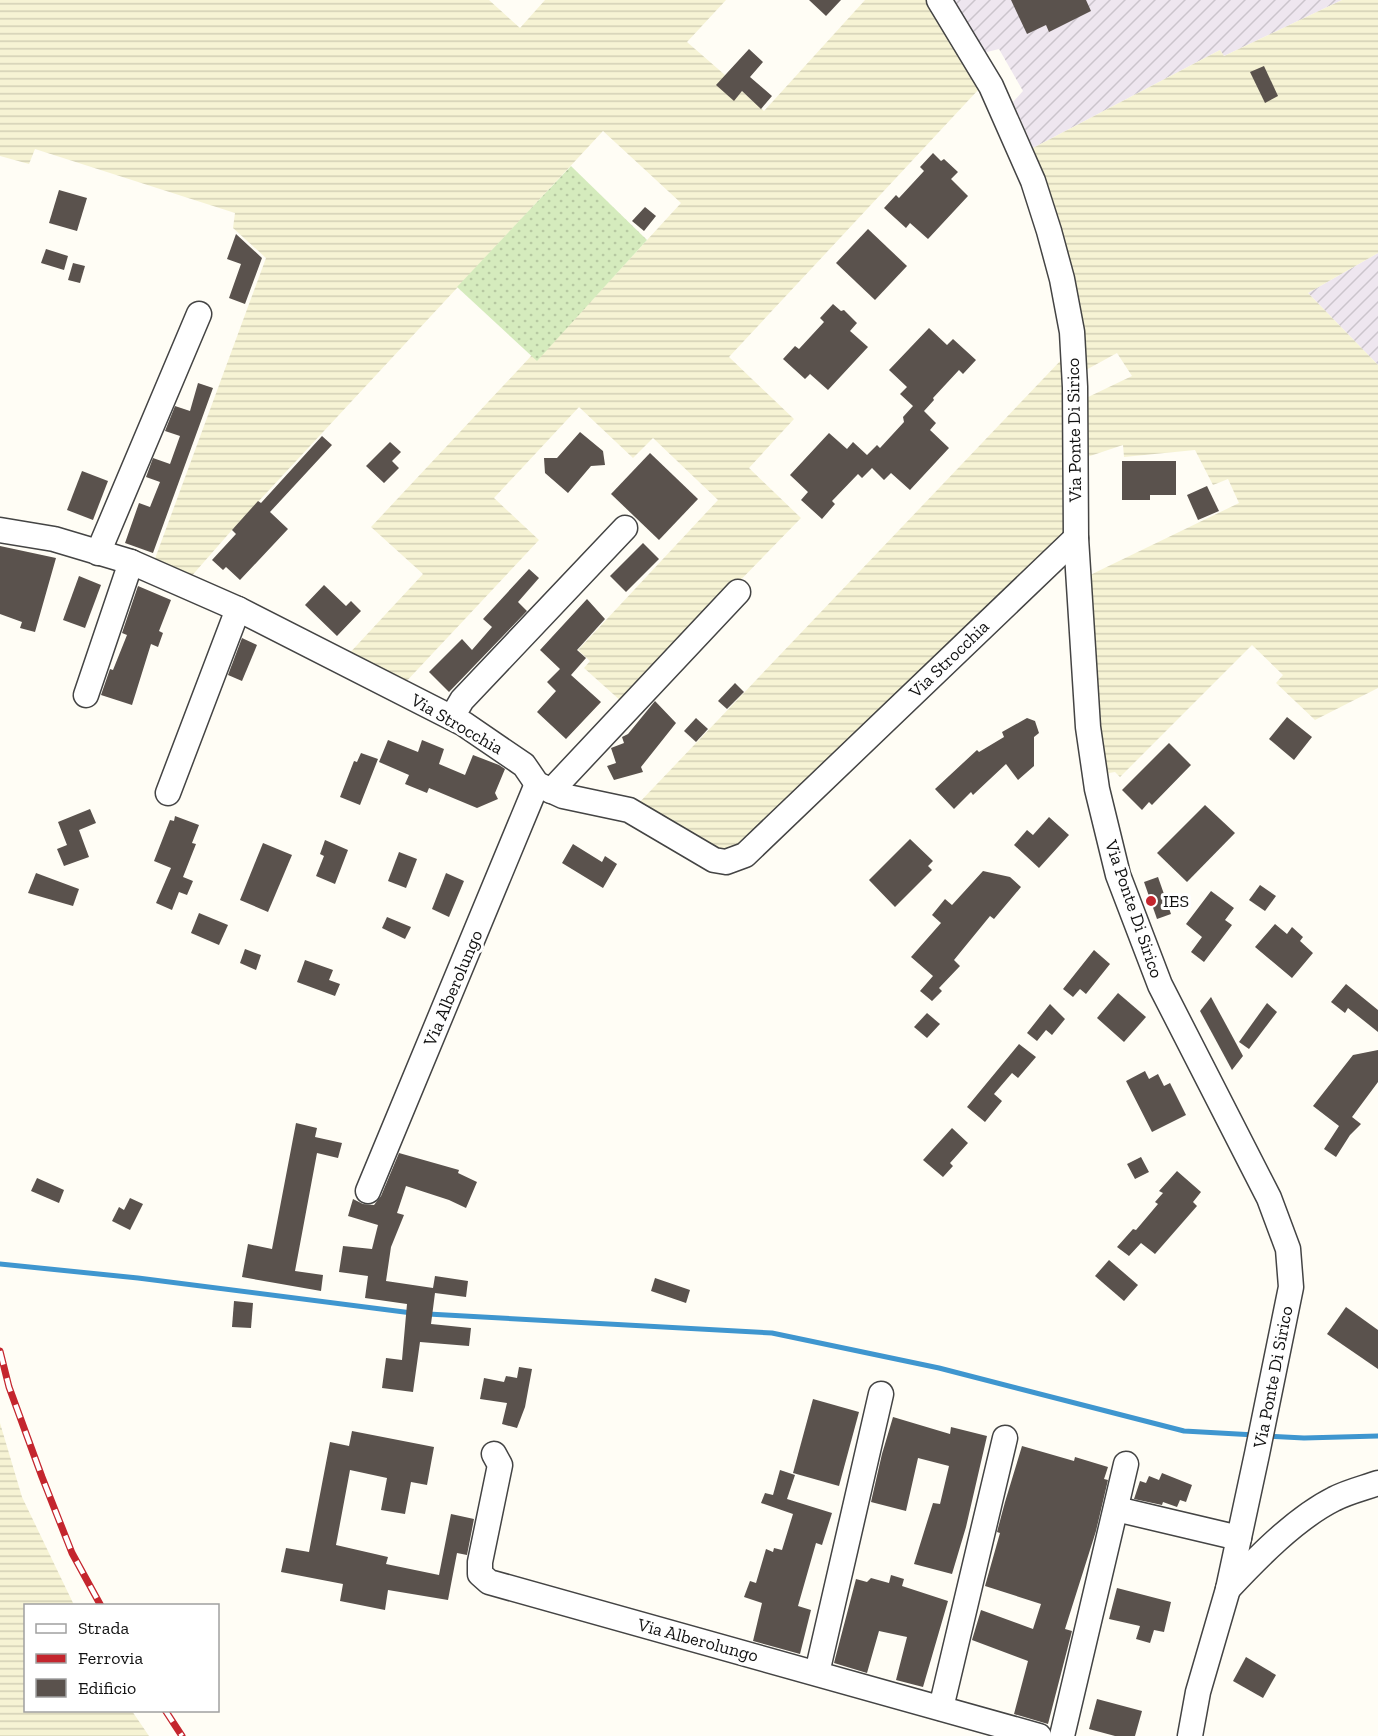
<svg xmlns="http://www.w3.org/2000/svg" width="1378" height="1736" viewBox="0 0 1378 1736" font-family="'Zilla Slab',serif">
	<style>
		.industrial { fill: url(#industrial-furrows) }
		.farmland { fill: url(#farmland-rules) }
		.grass { fill: url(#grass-dots) }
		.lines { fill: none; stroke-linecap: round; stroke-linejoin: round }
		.stream { stroke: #3f96cf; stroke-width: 5 }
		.building { fill: #5a524d }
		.minor-casing { stroke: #444; stroke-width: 27 }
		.minor { stroke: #fff; stroke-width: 24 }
		.rail-casing { stroke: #c4262e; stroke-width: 7 }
		.rail { stroke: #fff; stroke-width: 4.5; stroke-dasharray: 14; stroke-linecap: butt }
		.poi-dot { fill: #c4262e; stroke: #fff; stroke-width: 2 }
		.labels { text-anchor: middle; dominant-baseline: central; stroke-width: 6; stroke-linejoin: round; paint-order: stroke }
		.street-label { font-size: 18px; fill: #111; stroke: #fff }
		.poi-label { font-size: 18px; fill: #111; stroke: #fff; text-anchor: start }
	</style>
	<defs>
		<pattern id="industrial-furrows" width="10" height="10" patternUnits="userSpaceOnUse" patternTransform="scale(1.5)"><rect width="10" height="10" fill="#eee6ef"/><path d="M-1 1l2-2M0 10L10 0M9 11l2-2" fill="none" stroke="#cbc4cc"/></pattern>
		<pattern id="farmland-rules" width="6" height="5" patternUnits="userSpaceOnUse" patternTransform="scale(1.5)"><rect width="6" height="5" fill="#f6f3d4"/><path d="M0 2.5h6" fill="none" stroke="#d2cfb5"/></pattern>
		<pattern id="grass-dots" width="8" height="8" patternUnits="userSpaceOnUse" patternTransform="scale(1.5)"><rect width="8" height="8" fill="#d5ebbd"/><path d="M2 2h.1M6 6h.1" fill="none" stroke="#b6c8a1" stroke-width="1.8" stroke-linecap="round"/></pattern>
	</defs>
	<rect width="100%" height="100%" fill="#fffdf5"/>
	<g class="industrial">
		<polygon points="953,0 1342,0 1224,56 1220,50 1033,148 1013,102 1023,91 999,49 983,53"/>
		<polygon points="1378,253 1378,365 1308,293"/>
	</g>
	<g class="farmland">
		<polygon points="0,0 489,0 520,28 545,0 726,0 687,42 725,75 734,100 742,91 764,111 865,0 931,0 979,89 729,357 794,419 749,468 801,518 622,702 584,668 590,661 578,650 718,500 653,438 633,458 579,407 494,498 539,540 402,686 345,658 423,574 371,527 532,355 537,360 681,203 603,131 232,530 189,579 153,564 266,258 233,228 235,213 35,149 29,164 0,156"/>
		<polygon points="1342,0 1378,0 1378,253 1308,293 1378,365 1378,688 1315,720 1276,683 1283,675 1252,645 1120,777 1115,772 1109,773 1103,779 1088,576 1239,503 1228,479 1213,485 1195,450 1124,457 1123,445 1087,457 1084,399 1132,376 1117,353 1084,371 1073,277 1066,247 1033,148 1220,50 1224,56"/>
		<polygon points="1064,357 1068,533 744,845 723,853 636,806"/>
		<polygon points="0,1423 22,1497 74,1605 26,1606 26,1710 132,1711 149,1736 0,1736"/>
	</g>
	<polygon class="grass" points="571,166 647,240 537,361 457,287"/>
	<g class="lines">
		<g class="stream">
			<polyline points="0,1264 138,1278 412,1313"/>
			<polyline points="428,1314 772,1333 939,1368 1184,1431 1255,1435"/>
			<polyline points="1267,1436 1304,1438 1378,1436"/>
		</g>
	</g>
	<g class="building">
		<polygon points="809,0 841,0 826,16"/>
		<polygon points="1011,0 1086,0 1091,11 1049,32 1046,25 1027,34"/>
		<polygon points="749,49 763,62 750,77 772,96 761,109 742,91 734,101 716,85"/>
		<polygon points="1264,66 1278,96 1265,103 1250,72"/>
		<polygon points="933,153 941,161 944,159 958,172 951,179 968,196 928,239 910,223 906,228 884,208 896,195 899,198 924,171 920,167"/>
		<polygon points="59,190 87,198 77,231 49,223"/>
		<polygon points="645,207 656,216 644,231 632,221"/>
		<polygon points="868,229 907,266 875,300 836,263"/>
		<polygon points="236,234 262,258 245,304 229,298 241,264 227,259"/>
		<polygon points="46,249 68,256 64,270 41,263"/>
		<polygon points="73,263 85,266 80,283 68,280"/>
		<polygon points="833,304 841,311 844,310 857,323 850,331 868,347 828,390 810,374 805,379 783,359 795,346 799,349 824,322 820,318"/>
		<polygon points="929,328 947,345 953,339 976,360 963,374 959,370 933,398 934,400 924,411 936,423 930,430 949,448 910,490 891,473 884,480 872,468 862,478 858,474 832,501 835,504 822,519 801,500 808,492 790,475 829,433 847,449 853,442 867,455 877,445 880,448 904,422 903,417 913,406 900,394 907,387 889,370"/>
		<polygon points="198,383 213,388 153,553 125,543 139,503 150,507 160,482 146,477 153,458 170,464 180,436 165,431 175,406 190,411"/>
		<polygon points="580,432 603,451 605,465 591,466 568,493 545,473 544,458 557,458"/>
		<polygon points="322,436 332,445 270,512 288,529 240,580 226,567 223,570 212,560 236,534 232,530 258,501 261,503"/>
		<polygon points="390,442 401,452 392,461 399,468 384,483 366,466"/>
		<polygon points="650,453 698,499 659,540 611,494"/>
		<polygon points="1122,461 1176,461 1176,495 1150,495 1150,500 1122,500"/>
		<polygon points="82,471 108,481 93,520 67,510"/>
		<polygon points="1207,486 1219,511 1198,520 1187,495"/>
		<polygon points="643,543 659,559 626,592 610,576"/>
		<polygon points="0,546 56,558 35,632 20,628 22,622 0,614"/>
		<polygon points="529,569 539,578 518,602 527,611 449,692 429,672 462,639 472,650 492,627 483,619"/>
		<polygon points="79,576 101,585 85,628 63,620"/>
		<polygon points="324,585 346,606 351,601 361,611 337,636 305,605"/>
		<polygon points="138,586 171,600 159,631 163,633 158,647 151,644 132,705 101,695 110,669 113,670 127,635 122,633"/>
		<polygon points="587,599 605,619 577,650 586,658 571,675 601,702 566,739 537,712 556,691 547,682 560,669 540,650"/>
		<polygon points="242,638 257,645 242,681 228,675"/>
		<polygon points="735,683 744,692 727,709 718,701"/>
		<polygon points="655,701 676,723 641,767 643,772 614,780 607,766 616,763 611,748 624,743 622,737 628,734"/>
		<polygon points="1287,717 1312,737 1294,760 1269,739"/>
		<polygon points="696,718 708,729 696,742 684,731"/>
		<polygon points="1027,718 1035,721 1039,733 1034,737 1034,766 1018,780 1006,764 973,795 971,792 954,809 935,789 977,750 979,752 1004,737 1002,732"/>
		<polygon points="388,740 418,752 422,740 444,749 439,764 465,775 473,755 499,765 505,769 495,793 498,799 477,808 429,788 427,793 405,784 409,775 379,762"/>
		<polygon points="1169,743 1191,765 1152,805 1149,802 1142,810 1122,790"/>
		<polygon points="361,753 378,759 360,805 340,797 354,761 357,762"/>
		<polygon points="1205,805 1235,833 1187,882 1157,853"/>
		<polygon points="90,809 96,823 79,830 89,857 64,866 57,849 67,845 58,822"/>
		<polygon points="175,816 199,825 192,843 196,844 183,877 193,881 187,895 179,892 172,910 156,903 171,868 154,861 170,820 174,821"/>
		<polygon points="1049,817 1069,835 1039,868 1014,845 1027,830 1033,835"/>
		<polygon points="910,839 933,861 928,866 932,870 895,907 869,880"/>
		<polygon points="325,840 348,850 335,884 316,876 324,856 320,854"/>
		<polygon points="263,843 292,855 268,912 240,900"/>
		<polygon points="573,844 602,862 605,856 617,864 603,888 562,863"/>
		<polygon points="399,852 417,859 406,888 388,881"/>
		<polygon points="983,871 1010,877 1021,887 994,919 990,916 954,960 960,966 939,988 942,991 932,1001 920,991 933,976 911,957 941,923 932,915 945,899 952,905"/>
		<polygon points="36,873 79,889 73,906 28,893"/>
		<polygon points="446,873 464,881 449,917 432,909"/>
		<polygon points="1158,877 1171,914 1157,919 1144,882"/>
		<polygon points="1260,885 1276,896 1265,911 1249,900"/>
		<polygon points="1211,891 1234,908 1225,920 1232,925 1204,962 1191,952 1202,937 1186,924"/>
		<polygon points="199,913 228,925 219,945 191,933"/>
		<polygon points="387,917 411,927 405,939 382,928"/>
		<polygon points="1275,924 1287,934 1292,927 1303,937 1300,941 1313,953 1292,978 1255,947"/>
		<polygon points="245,949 261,955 256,970 240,963"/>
		<polygon points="1094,950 1110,964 1086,994 1080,989 1073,997 1063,989"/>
		<polygon points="305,960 333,970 329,980 340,984 335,996 297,982"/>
		<polygon points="1346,984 1378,1010 1378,1032 1348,1008 1345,1013 1331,1002"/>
		<polygon points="1118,993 1146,1017 1124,1042 1097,1018"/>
		<polygon points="1211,997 1243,1056 1232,1070 1200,1011"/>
		<polygon points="1267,1003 1277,1012 1249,1049 1239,1042"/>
		<polygon points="1050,1004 1065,1019 1052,1035 1046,1030 1037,1041 1027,1033"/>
		<polygon points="927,1013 940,1024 927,1038 914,1027"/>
		<polygon points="1019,1044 1036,1057 1018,1078 1012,1073 994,1094 1002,1101 985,1122 967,1107"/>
		<polygon points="1378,1050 1378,1082 1352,1117 1361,1124 1350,1135 1336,1157 1324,1149 1339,1126 1313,1106 1353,1055"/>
		<polygon points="1145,1071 1149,1079 1158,1074 1164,1086 1170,1083 1186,1115 1152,1132 1126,1081"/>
		<polygon points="296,1123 317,1128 315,1137 342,1143 338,1158 317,1153 295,1271 323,1275 321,1291 242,1277 248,1244 272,1249"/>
		<polygon points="952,1128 968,1143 950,1163 953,1166 943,1177 923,1160"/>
		<polygon points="399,1153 459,1170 458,1173 477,1182 466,1208 449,1200 406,1186 397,1213 404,1215 391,1247 386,1281 433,1288 435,1276 468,1281 466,1297 435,1293 431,1324 471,1328 469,1346 420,1342 413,1392 382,1388 386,1358 402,1360 407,1304 365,1298 368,1276 339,1272 343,1246 372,1249 378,1225 348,1216 353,1199 363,1204 374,1205 381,1196"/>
		<polygon points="1141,1157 1149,1172 1135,1179 1127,1164"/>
		<polygon points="1177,1171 1201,1192 1193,1202 1197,1206 1155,1254 1141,1243 1129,1256 1117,1247 1133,1229 1136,1230 1158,1204 1155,1202 1163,1193 1159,1191"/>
		<polygon points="37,1178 64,1190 59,1203 31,1191"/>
		<polygon points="130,1198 143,1204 130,1230 112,1221 119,1207 124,1210"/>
		<polygon points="1109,1260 1138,1285 1124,1301 1095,1276"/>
		<polygon points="655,1278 690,1290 686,1303 651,1291"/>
		<polygon points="234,1301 253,1303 251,1328 232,1327"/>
		<polygon points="1346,1307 1378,1330 1378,1369 1327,1334"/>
		<polygon points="519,1367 532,1369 525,1407 517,1428 502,1424 507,1403 480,1399 484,1378 504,1382 506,1376 517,1378"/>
		<polygon points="813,1399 859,1412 839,1486 793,1473"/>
		<polygon points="893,1417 950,1434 951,1427 987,1436 966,1527 952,1574 914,1564 933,1503 940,1504 949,1466 918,1458 906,1511 871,1502 882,1454"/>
		<polygon points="352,1431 434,1447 427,1485 411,1482 405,1514 381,1510 387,1478 350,1470 336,1545 388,1557 386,1564 439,1575 451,1514 474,1519 467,1555 457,1553 448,1600 388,1590 385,1610 340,1601 343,1584 281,1572 286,1548 309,1552 330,1442 349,1446"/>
		<polygon points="1022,1446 1074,1461 1075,1457 1108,1467 1104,1479 1108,1480 1096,1531 1065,1629 1072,1631 1048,1724 1014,1714 1028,1661 972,1640 981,1610 1033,1629 1041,1604 985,1586 1000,1533 997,1532 1005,1502"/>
		<polygon points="780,1470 795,1475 787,1499 832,1513 822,1545 816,1543 798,1606 811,1610 800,1654 753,1641 762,1603 744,1597 750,1581 756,1583 766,1549 773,1552 774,1548 782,1550 793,1514 761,1503 765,1493 773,1495"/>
		<polygon points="1162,1473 1192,1485 1186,1502 1180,1500 1177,1507 1163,1502 1162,1505 1134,1499 1140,1481 1146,1483 1149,1476 1159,1480"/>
		<polygon points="891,1575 904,1579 902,1586 948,1601 923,1687 896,1680 907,1637 879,1631 867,1673 834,1663 856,1579 867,1582 871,1578 889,1583"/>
		<polygon points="1117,1588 1171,1602 1164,1632 1154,1630 1150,1643 1136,1639 1140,1626 1109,1619"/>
		<polygon points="1246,1657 1276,1675 1263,1698 1233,1681"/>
		<polygon points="1097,1699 1142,1711 1135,1736 1115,1736 1089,1729"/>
	</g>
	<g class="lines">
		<defs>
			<g id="minor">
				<polyline points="939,0 991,86 1033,181 1049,231 1062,279 1072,332 1075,387 1076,538 1088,727 1097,789 1118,875 1160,985 1269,1198 1288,1249 1291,1287 1257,1454 1228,1589 1198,1692 1190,1736"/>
				<polyline points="0,530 54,539 131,562 238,609 464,724 524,765 537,784 563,796 629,810 714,860 726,862 745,855 1076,538"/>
				<polyline points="98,553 199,314"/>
				<polyline points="86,695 131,562"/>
				<polyline points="452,717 462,700 625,528"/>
				<polyline points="551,791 738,592"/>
				<polyline points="168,793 238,609"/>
				<polyline points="368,1191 537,784"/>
				<polyline points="494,1454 500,1465 480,1562 480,1574 489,1582 1039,1736"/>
				<polyline points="1116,1509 1239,1538"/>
				<path d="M1228,1589C1257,1558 1296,1518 1334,1499C1347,1492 1364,1488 1378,1483"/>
				<polyline points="817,1673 881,1394"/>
				<polyline points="941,1708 1005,1438"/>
				<polyline points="1062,1736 1126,1464"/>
			</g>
		</defs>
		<use href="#minor" class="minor-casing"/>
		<use href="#minor" class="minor"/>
		<defs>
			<g id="rail">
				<polyline points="0,1351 9,1387 42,1477 72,1553 101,1606"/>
				<polyline points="165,1710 182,1736"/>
			</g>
		</defs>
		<use href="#rail" class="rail-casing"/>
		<use href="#rail" class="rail"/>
	</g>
	<circle class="poi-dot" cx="1151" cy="901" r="6"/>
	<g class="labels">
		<g class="street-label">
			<text transform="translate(1074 430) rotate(-91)">Via Ponte Di Sirico</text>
			<text transform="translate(949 659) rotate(-44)">Via Strocchia</text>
			<text transform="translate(457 724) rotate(30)">Via Strocchia</text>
			<text transform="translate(1134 909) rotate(71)">Via Ponte Di Sirico</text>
			<text transform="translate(453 988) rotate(-67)">Via Alberolungo</text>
			<text transform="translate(1273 1377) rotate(-79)">Via Ponte Di Sirico</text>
			<text transform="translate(698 1640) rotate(15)">Via Alberolungo</text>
		</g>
		<g class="poi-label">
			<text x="1163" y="901">IES</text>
		</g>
	</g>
	<rect x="24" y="1604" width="195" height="108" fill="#ffffff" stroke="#a0a0a0" stroke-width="1.5"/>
	<rect x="36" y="1624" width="30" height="9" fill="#ffffff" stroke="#a0a0a0" stroke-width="1.5"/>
	<text x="78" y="1634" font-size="18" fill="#111111">Strada</text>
	<rect x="36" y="1654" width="30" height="9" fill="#c4262e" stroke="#a0a0a0" stroke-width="1.5"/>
	<text x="78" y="1664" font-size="18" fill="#111111">Ferrovia</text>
	<rect x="36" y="1679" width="30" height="18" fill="#5a524d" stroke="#a0a0a0" stroke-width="1.5"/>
	<text x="78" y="1694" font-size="18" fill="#111111">Edificio</text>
</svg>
